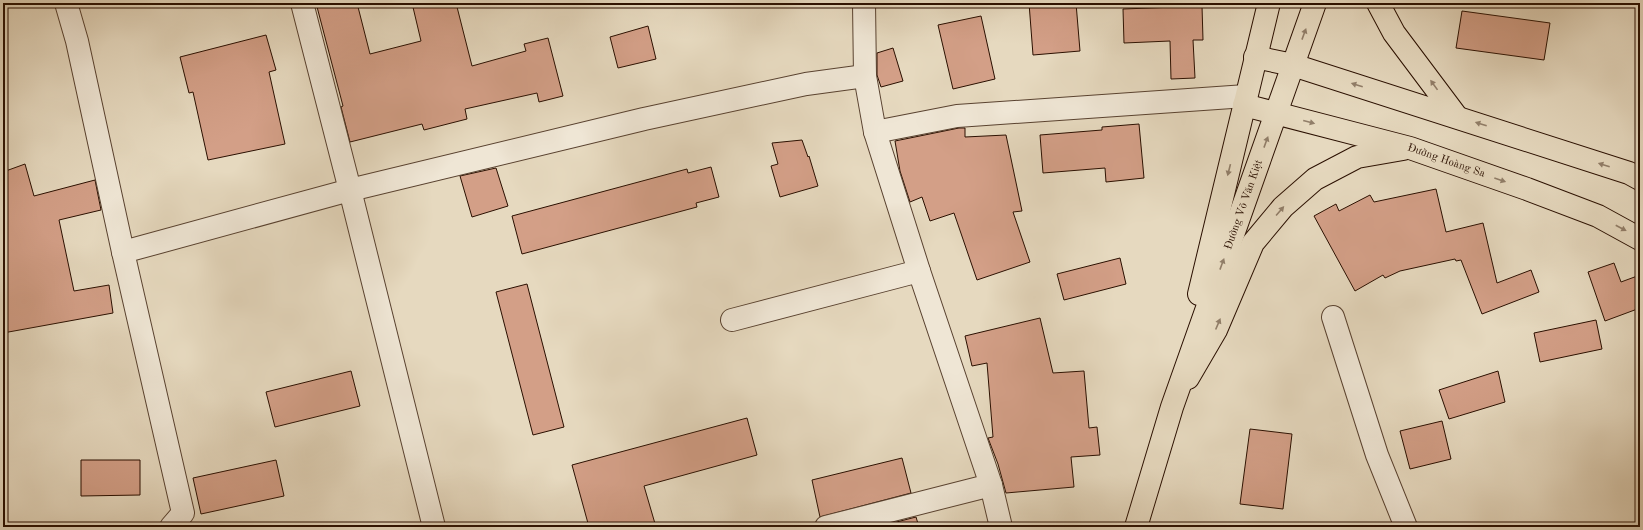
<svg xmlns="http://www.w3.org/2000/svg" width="1643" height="530" viewBox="0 0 1643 530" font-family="'Old Standard TT',serif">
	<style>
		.building { fill: #d39f87; stroke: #2a0f00 }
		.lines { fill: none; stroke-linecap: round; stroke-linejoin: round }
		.minor-casing { stroke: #594230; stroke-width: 24 }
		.major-casing { stroke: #2a0f00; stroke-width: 24 }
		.highway-casing { stroke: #2a0f00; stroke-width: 24 }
		.minor { stroke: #efe6d5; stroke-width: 22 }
		.major { stroke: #e6d9bf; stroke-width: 22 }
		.highway { stroke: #e6d9bf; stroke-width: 22 }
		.oneway { fill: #917e69 }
		.labels { text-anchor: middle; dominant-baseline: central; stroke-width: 4; stroke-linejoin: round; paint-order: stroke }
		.street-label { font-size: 11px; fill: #2a0f00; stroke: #efe6d5 }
	</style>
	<rect width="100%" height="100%" fill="#e6d9bf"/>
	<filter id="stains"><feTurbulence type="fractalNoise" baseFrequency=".005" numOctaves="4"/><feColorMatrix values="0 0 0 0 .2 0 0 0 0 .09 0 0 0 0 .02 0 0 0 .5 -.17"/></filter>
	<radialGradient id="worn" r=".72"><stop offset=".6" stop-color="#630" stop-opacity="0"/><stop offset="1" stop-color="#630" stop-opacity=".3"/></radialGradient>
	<g class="building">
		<polygon points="316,3 357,3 370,54 421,41 412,3 456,3 472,66 526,51 524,44 548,38 563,96 539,102 537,93 465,109 467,119 424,130 422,124 350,142 341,107 343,106"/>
		<polygon points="1029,3 1076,3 1080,51 1033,55"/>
		<polygon points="1202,6 1203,40 1193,40 1195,78 1171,79 1170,41 1124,43 1123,9"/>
		<polygon points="1462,11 1550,23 1544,60 1456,48"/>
		<polygon points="981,16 995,79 953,89 938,25"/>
		<polygon points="648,26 656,59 618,68 610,37"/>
		<polygon points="266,35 276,70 269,72 285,144 208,160 193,92 189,93 180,57"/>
		<polygon points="893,48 903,81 881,87 877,75 877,53"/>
		<polygon points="1139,124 1144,178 1106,182 1105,168 1043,173 1040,135 1102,130 1102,127"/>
		<polygon points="959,128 965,128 965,137 1006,135 1022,211 1013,212 1030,262 977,280 954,213 930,221 922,197 910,202 900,171 895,141"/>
		<polygon points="802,140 808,157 809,156 818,186 780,197 771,166 778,164 772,143"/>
		<polygon points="25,164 34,196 95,180 101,210 59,220 74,291 109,285 113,313 3,333 3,172"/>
		<polygon points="711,167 719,197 696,203 697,207 522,254 512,216 687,169 688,173"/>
		<polygon points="496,168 508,206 472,217 460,176"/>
		<polygon points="1436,189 1446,232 1483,223 1497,283 1531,270 1539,292 1482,314 1461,260 1456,261 1455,259 1400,271 1385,278 1383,275 1355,291 1314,216 1336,204 1339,211 1370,195 1374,202"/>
		<polygon points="1120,258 1126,284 1064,300 1057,274"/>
		<polygon points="1614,263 1621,282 1640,275 1640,308 1605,321 1588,272"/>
		<polygon points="527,284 564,427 533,435 496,292"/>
		<polygon points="1040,318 1053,373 1084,371 1089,428 1097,427 1100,455 1071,457 1074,487 1006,493 998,464 988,438 993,437 987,363 972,366 965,336"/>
		<polygon points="1596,320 1602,349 1540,362 1534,333"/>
		<polygon points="351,371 360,406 275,427 266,392"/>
		<polygon points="1498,371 1505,402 1449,419 1439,390"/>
		<polygon points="747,418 757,455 644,486 656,527 589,527 572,465"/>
		<polygon points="1442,421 1451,459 1410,469 1400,431"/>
		<polygon points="1250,429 1292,434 1283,509 1240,504"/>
		<polygon points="902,458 911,493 820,517 812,480"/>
		<polygon points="81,460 140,460 140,495 81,496"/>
		<polygon points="276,460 284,496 201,514 193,478"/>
		<polygon points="916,517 919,527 877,527"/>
	</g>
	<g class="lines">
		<defs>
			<g id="minor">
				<polyline points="66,3 77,41 123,252 183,513 171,527"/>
				<polyline points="302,3 350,190 434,527"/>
				<polyline points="864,3 865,76 875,132 919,271 991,485 1001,527"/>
				<polyline points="875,132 957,116 1246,96"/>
				<polyline points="123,252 350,190 644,119 806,84 865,76"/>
				<polyline points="1333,317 1377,455 1406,527"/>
				<polyline points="732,320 919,271"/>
				<polyline points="826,527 991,485"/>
			</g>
			<g id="major">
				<polyline points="1378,3 1394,33 1457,117"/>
				<polyline points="1255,57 1293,65 1629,173 1640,179"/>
				<path id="s1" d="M1244,105L1410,148L1527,189L1598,216L1640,239"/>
				<polyline points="1188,378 1216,330 1253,243 1283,207 1315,179 1357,157 1403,149"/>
			</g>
			<g id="highway">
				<polyline points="1199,294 1269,3"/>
				<path id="s2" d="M1136,527L1172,407L1315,3"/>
			</g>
		</defs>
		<use href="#minor" class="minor-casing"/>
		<use href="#major" class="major-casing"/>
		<use href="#highway" class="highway-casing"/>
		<use href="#minor" class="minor"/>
		<use href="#major" class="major"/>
		<use href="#highway" class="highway"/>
	</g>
	<defs><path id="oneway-solid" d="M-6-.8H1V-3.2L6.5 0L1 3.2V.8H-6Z"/></defs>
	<g class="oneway">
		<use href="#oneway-solid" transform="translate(1304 34) rotate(-70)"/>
		<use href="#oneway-solid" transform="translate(1357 85) rotate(-163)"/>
		<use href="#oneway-solid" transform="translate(1434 85) rotate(-126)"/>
		<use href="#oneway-solid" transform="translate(1309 122) rotate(15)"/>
		<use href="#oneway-solid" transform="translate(1481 124) rotate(-162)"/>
		<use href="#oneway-solid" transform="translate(1266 142) rotate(-70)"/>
		<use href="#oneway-solid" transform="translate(1604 165) rotate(-162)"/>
		<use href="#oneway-solid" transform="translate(1229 170) rotate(104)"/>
		<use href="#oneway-solid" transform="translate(1500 180) rotate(19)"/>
		<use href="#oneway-solid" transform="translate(1280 211) rotate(-49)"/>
		<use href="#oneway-solid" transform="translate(1621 228) rotate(28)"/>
		<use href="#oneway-solid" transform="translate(1222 264) rotate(-70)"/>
		<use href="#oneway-solid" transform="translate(1218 324) rotate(-67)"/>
	</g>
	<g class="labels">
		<g class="street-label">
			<text stroke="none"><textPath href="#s1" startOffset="210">Đường Hoàng Sa</textPath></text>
			<text stroke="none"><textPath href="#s2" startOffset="340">Đường Võ Văn Kiệt</textPath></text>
		</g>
	</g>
	<rect width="1643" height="530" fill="none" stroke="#e6d9bf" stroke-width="16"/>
	<rect x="4" y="4" width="1635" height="522" fill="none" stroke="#2a0f00" stroke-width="2"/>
	<rect x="8" y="8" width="1627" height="514" fill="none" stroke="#2a0f00"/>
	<rect width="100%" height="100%" filter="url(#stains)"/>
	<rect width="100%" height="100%" fill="url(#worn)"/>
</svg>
